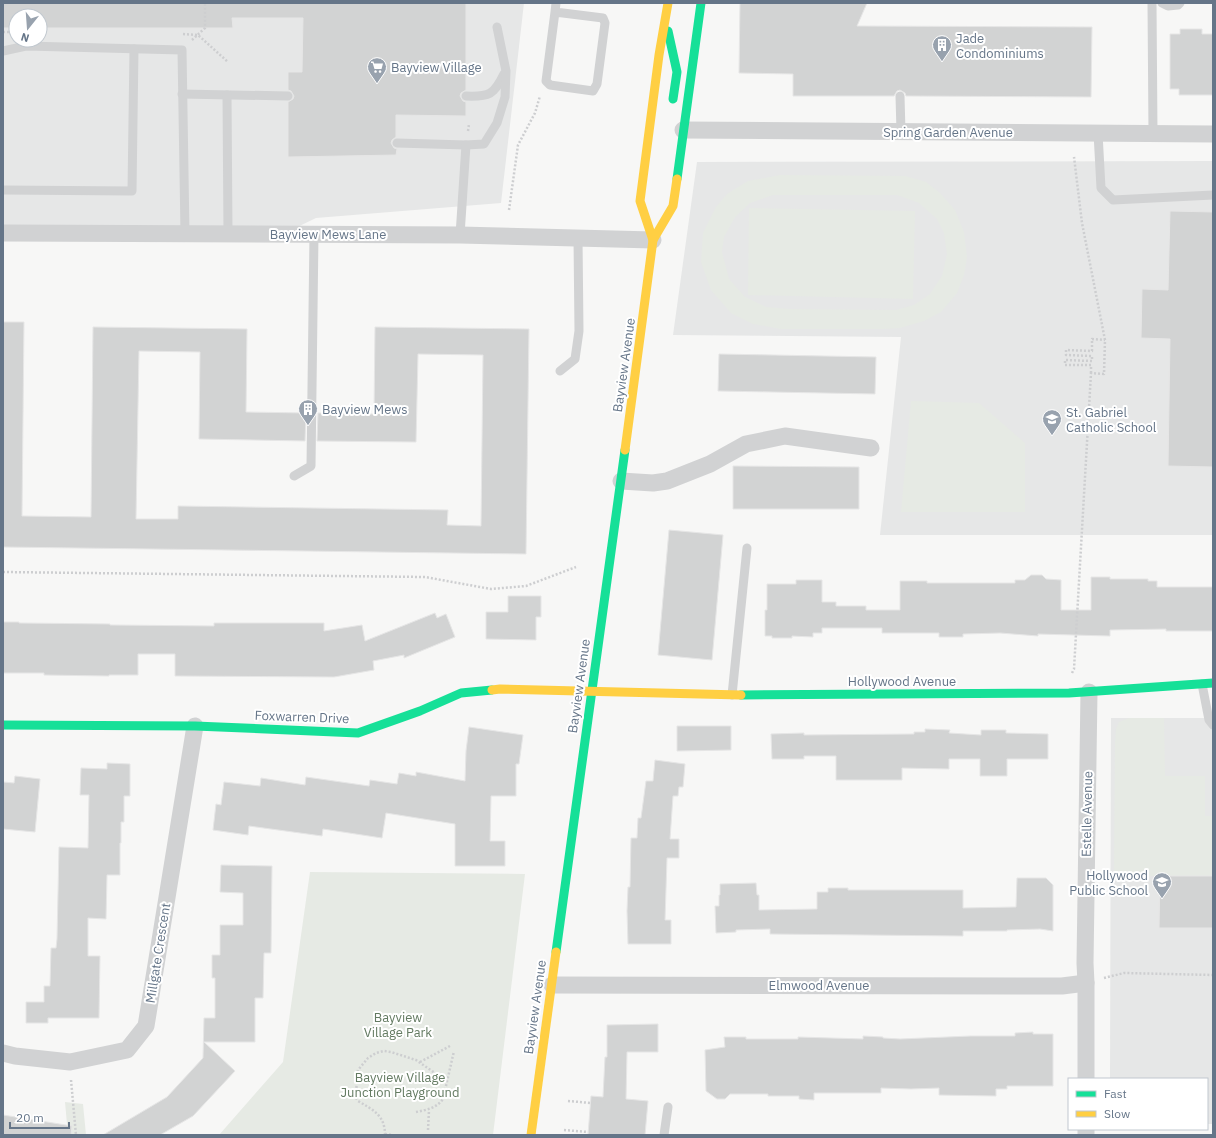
<svg xmlns="http://www.w3.org/2000/svg" width="1216" height="1138" viewBox="0 0 1216 1138" font-family="'IBM Plex Sans',sans-serif">
	<style>
		.built { fill: #e6e7e7; fill-rule: evenodd }
		.green { fill: #e6eae4; fill-rule: evenodd }
		.building { fill: #d2d3d3; stroke: #e6e6e6 }
		.lines { fill: none; stroke-linecap: round; stroke-linejoin: round }
		.path { stroke: #cdced0; stroke-width: 2.5; stroke-dasharray: 2 2; stroke-linecap: butt }
		.lane { stroke: #d1d2d3; stroke-width: 9 }
		.street { stroke: #d1d2d3; stroke-width: 17 }
		.fast { stroke: #16e098; stroke-width: 9 }
		.slow { stroke: #ffcf43; stroke-width: 9 }
		.labels { text-anchor: middle; dominant-baseline: central; stroke-width: 4; stroke-linejoin: round; paint-order: stroke }
		.poi-label { font-size: 13px; fill: #657588; stroke: #fff; text-anchor: start }
		.street-label { font-size: 13px; fill: #657588; stroke: #fff }
		.park-label { font-size: 13px; fill: #637a61; stroke: #fff }
	</style>
	<rect width="100%" height="100%" fill="#f7f7f6"/>
	<g class="built">
		<path d="M3,3H524L501,203L316,218L289,231L3,230ZM16,16H40V40H16Z"/>
		<polygon points="1213,161 1213,535 880,535 901,337 673,335 697,162"/>
		<polygon points="1111,718 1213,718 1213,1124 1207,1124 1207,1079 1110,1079"/>
	</g>
	<g class="green">
		<path d="M780,175L905,176L926,182L940,193L955,210L964,232L967,257L964,275L957,293L941,312L924,321L900,328L883,329H781L753,324L731,313L711,290L701,262L703,233L716,207L727,194L748,181ZM773,195H897L919,203L937,219L944,233L947,254L942,276L930,294L914,305L896,310L789,309L766,307L745,297L729,279L722,252L724,237L735,217L750,203Z"/>
		<polygon points="749,208 915,211 913,299 748,295"/>
		<polygon points="911,401 979,403 1025,443 1025,512 901,512"/>
		<polygon points="1129,718 1164,718 1165,776 1205,776 1205,816 1213,816 1213,876 1114,876 1115,742 1116,729 1119,722"/>
		<polygon points="310,872 525,874 493,1135 219,1135 283,1062"/>
		<polygon points="65,1102 83,1104 86,1135 68,1135"/>
	</g>
	<g class="building">
		<polygon points="3,3 466,3 466,90 461,93 460,96 463,101 466,102 466,116 396,115 396,137 392,140 391,143 394,148 397,149 396,155 288,157 288,102 293,99 294,96 291,91 288,90 288,72 302,72 303,18 232,18 233,28 40,28 40,16 16,16 16,28 3,28"/>
		<polygon points="740,3 867,3 857,26 1092,27 1091,97 906,96 905,93 900,90 897,91 894,96 793,96 793,74 739,73"/>
		<polygon points="1180,29 1202,29 1202,34 1213,34 1213,95 1179,95 1179,89 1170,89 1170,34 1180,34"/>
		<polygon points="1170,211 1213,212 1213,467 1168,466 1170,339 1141,338 1142,289 1168,290"/>
		<polygon points="3,322 24,322 22,516 91,517 93,327 247,329 246,412 306,413 305,441 199,439 200,352 139,351 136,519 178,519 178,506 448,510 447,525 481,526 483,355 418,354 416,442 317,441 318,413 374,414 375,327 529,329 526,554 3,547"/>
		<polygon points="719,354 876,357 875,394 718,391"/>
		<polygon points="733,466 859,467 859,509 733,509"/>
		<polygon points="669,530 723,535 712,660 658,655"/>
		<polygon points="1031,575 1042,575 1046,579 1061,580 1061,610 1091,610 1091,577 1110,577 1110,579 1148,579 1148,581 1157,581 1157,587 1213,587 1213,631 1166,631 1166,629 1110,630 1110,636 1038,634 1038,636 1000,633 963,634 963,637 939,637 939,633 882,633 882,628 822,628 822,633 813,633 813,637 792,636 792,638 772,638 772,636 765,636 765,610 767,610 767,584 796,584 796,580 822,580 822,602 836,602 836,606 866,606 866,610 900,610 900,581 927,581 927,583 1015,583 1015,580 1025,580"/>
		<polygon points="508,596 541,596 541,617 536,617 536,640 486,639 486,612 508,612"/>
		<polygon points="435,613 437,618 446,614 455,637 404,658 404,655 373,661 374,670 334,677 175,676 175,654 138,654 138,675 109,675 109,676 44,675 44,673 3,673 3,622 19,622 19,623 110,624 110,625 214,626 214,623 324,623 324,631 362,625 365,641"/>
		<polygon points="677,726 731,726 731,750 677,751"/>
		<polygon points="469,727 523,735 519,764 516,764 516,796 491,796 490,841 505,841 505,866 455,866 455,824 386,813 382,838 323,829 322,836 249,826 248,835 213,830 216,804 221,805 224,782 260,786 261,778 305,785 306,777 369,786 370,780 397,784 399,773 416,776 416,772 465,781 466,751"/>
		<polygon points="925,729 950,730 949,733 981,735 981,730 1006,730 1006,733 1048,734 1048,759 1007,759 1007,776 980,776 980,759 949,759 949,769 902,768 902,780 836,780 836,756 804,756 804,759 772,759 771,734 804,733 804,735 914,734 914,732 925,732"/>
		<polygon points="655,760 685,764 683,787 679,787 678,796 673,796 670,839 679,839 679,858 667,858 665,920 671,920 671,944 628,944 627,911 628,887 630,887 631,838 637,838 638,818 641,818 646,781 653,781"/>
		<polygon points="107,763 130,764 130,796 124,796 124,822 121,822 121,843 120,843 120,875 107,875 106,919 88,918 88,956 100,956 99,1018 48,1018 48,1023 26,1023 26,1002 44,1002 44,986 50,986 51,948 56,948 57,939 59,847 88,848 89,795 80,795 81,768 107,769"/>
		<polygon points="15,776 40,779 35,832 3,829 3,782 14,783"/>
		<polygon points="221,865 272,866 271,953 264,953 263,998 255,998 255,1042 204,1042 235,1071 193,1116 160,1135 103,1135 167,1097 203,1058 204,1018 215,1018 215,978 212,978 212,955 220,955 220,925 243,925 243,893 220,892"/>
		<polygon points="1160,876 1213,876 1213,928 1159,928"/>
		<polygon points="1017,878 1046,878 1053,885 1053,931 1040,929 1007,930 1007,931 963,931 963,936 770,934 770,929 736,930 736,932 716,933 715,906 719,906 719,895 720,895 720,884 756,883 757,895 759,895 759,910 817,909 817,892 828,892 828,888 848,888 848,890 963,890 963,908 1016,907"/>
		<polygon points="658,1024 658,1052 627,1052 626,1099 648,1101 645,1135 588,1135 591,1096 603,1097 605,1057 607,1057 607,1025"/>
		<polygon points="1033,1032 1033,1034 1053,1034 1053,1086 1007,1086 1007,1089 996,1089 996,1096 939,1095 939,1088 911,1089 881,1088 881,1093 814,1093 814,1100 799,1099 799,1096 768,1096 768,1094 730,1094 725,1099 717,1099 706,1091 705,1050 725,1047 724,1037 746,1037 746,1039 798,1039 798,1037 863,1039 863,1036 883,1037 883,1038 900,1039 971,1036 1015,1036 1015,1033"/>
		<polygon points="3,1115 72,1126 71,1135 3,1135"/>
	</g>
	<g class="lines">
		<g class="path">
			<polyline points="3,32 16,32"/>
			<polyline points="183,34 198,35 228,62"/>
			<polyline points="192,40 205,28 205,3"/>
			<polyline points="468,131 469,124"/>
			<polyline points="509,210 518,145 535,113 540,96"/>
			<polyline points="1091,373 1091,365 1065,365 1065,360 1092,361 1092,356 1066,355 1066,350 1092,351 1092,339 1105,340"/>
			<polyline points="3,572 425,577 491,589 526,586 576,567"/>
			<polyline points="1072,673 1074,669 1091,373 1104,374 1105,340 1082,223 1074,157"/>
			<polyline points="1104,978 1124,973 1213,975"/>
			<polyline points="420,1062 450,1046"/>
			<polyline points="71,1080 76,1135"/>
			<polyline points="568,1101 591,1103"/>
			<path d="M416,1112C426,1110 437,1108 443,1099L454,1051"/>
			<polyline points="428,1130 429,1110"/>
			<polyline points="564,1130 588,1132"/>
			<polyline points="385,1134 393,1135"/>
			<path d="M385,1135C385,1115 373,1110 358,1101L356,1098L357,1074L358,1070L368,1058L376,1053L384,1051L391,1052L416,1060L448,1082"/>
		</g>
		<g class="lane">
			<polyline points="1152,3 1153,134"/>
			<polyline points="1162,3 1168,6 1178,5 1180,3"/>
			<polyline points="555,12 603,18 605,23 597,84 593,91 550,85 546,81 555,12 556,3"/>
			<polyline points="3,51 26,46 182,50 185,234"/>
			<polyline points="182,94 288,96"/>
			<polyline points="227,95 228,234"/>
			<path d="M466,96C489,97 494,95 504,74"/>
			<polyline points="900,96 901,132"/>
			<polyline points="1098,133 1101,188 1113,200 1213,195"/>
			<polyline points="397,143 466,145 484,144 497,123 505,97 506,71 497,27"/>
			<polyline points="3,190 132,191 134,49"/>
			<polyline points="460,235 466,145"/>
			<polyline points="560,371 575,359 579,331 578,238"/>
			<polyline points="294,476 311,466 314,234"/>
			<polyline points="1202,684 1209,720 1213,725"/>
			<polyline points="732,695 747,548"/>
			<polyline points="664,1135 668,1107"/>
		</g>
		<g class="street">
			<polyline points="683,130 1213,134"/>
			<polyline points="3,233 460,235 653,240"/>
			<polyline points="621,481 653,483 667,481 710,464 746,444 785,436 871,448"/>
			<polyline points="552,985 1062,986 1086,983"/>
			<polyline points="3,1053 15,1056 70,1062 127,1050 146,1026 195,726"/>
			<polyline points="1086,1079 1086,983 1085,963 1089,692"/>
			<polyline points="1086,1135 1086,1129"/>
		</g>
		<g class="fast">
			<polyline points="668,31 677,72 673,99"/>
			<polyline points="677,179 701,3"/>
			<polyline points="741,695 1069,693 1213,683"/>
			<polyline points="3,725 195,726 358,733 420,711 461,693 492,690"/>
			<polyline points="556,952 625,450"/>
		</g>
		<g class="slow">
			<polyline points="653,240 640,201 659,55 668,3"/>
			<polyline points="625,450 653,240 673,206 677,179"/>
			<polyline points="492,690 500,689 741,695"/>
			<polyline points="531,1135 556,952"/>
		</g>
	</g>
	<defs>
		<symbol id="building-pin" viewBox="-11 -11 22 30"><path d="M0 17L-7.5 6A9.5 9.5 0 1 1 7.5 6Z" fill="#98a2ae" stroke="#fff"/><path d="M-4-6H4V6H1V3H-1V6H-4ZM-2.5-4.3h1.7v1.8h-1.7ZM.8-4.3h1.7v1.8H.8ZM-2.5-1h1.7V.8h-1.7ZM.8-1h1.7V.8H.8Z" fill="#fff"/></symbol>
		<symbol id="supermarket-pin" viewBox="-11 -11 22 30"><path d="M0 17L-7.5 6A9.5 9.5 0 1 1 7.5 6Z" fill="#98a2ae" stroke="#fff"/><path d="M-6-5.5h2.5l.6 2H6L4.5 2H-2.5L-4.4-4H-6ZM-1.5 3.2a1.3 1.3 0 1 0 .1 0ZM3 3.2a1.3 1.3 0 1 0 .1 0Z" fill="#fff"/></symbol>
		<symbol id="school-pin" viewBox="-11 -11 22 30"><path d="M0 17L-7.5 6A9.5 9.5 0 1 1 7.5 6Z" fill="#98a2ae" stroke="#fff"/><path d="M0-5L7-2L0 1L-7-2ZM-4 1L0 2.5L4 1V4Q0 6-4 4Z" fill="#fff"/></symbol>
	</defs>
	<g fill-rule="evenodd">
		<use href="#building-pin" x="931" y="34" width="22" height="30"/>
		<use href="#supermarket-pin" x="366" y="56" width="22" height="30"/>
		<use href="#building-pin" x="297" y="398" width="22" height="30"/>
		<use href="#school-pin" x="1041" y="408" width="22" height="30"/>
		<use href="#school-pin" x="1151" y="871" width="22" height="30"/>
	</g>
	<g class="labels">
		<g class="poi-label">
			<text x="956" y="38">Jade<tspan x="956" dy="15">Condominiums</tspan></text>
			<text x="391" y="67">Bayview Village</text>
			<text x="322" y="409">Bayview Mews</text>
			<text x="1066" y="412">St. Gabriel<tspan x="1066" dy="15">Catholic School</tspan></text>
			<text x="1148" y="875" text-anchor="end">Hollywood<tspan x="1148" dy="15">Public School</tspan></text>
		</g>
		<g class="street-label">
			<text x="948" y="132">Spring Garden Avenue</text>
			<text x="328" y="234">Bayview Mews Lane</text>
			<text transform="translate(624 365) rotate(-82)">Bayview Avenue</text>
			<text x="902" y="681">Hollywood Avenue</text>
			<text transform="translate(579 686) rotate(-82)">Bayview Avenue</text>
			<text transform="translate(302 717) rotate(2)">Foxwarren Drive</text>
			<text transform="translate(1087 814) rotate(-89)">Estelle Avenue</text>
			<text transform="translate(158 953) rotate(-81)">Millgate Crescent</text>
			<text x="819" y="985">Elmwood Avenue</text>
			<text transform="translate(535 1007) rotate(-82)">Bayview Avenue</text>
		</g>
		<g class="park-label">
			<text x="398" y="1017">Bayview<tspan x="398" dy="15">Village Park</tspan></text>
			<text x="400" y="1077">Bayview Village<tspan x="400" dy="15">Junction Playground</tspan></text>
		</g>
	</g>
	<rect width="1216" height="1138" fill="none" stroke="#657588" stroke-width="8"/>
	<rect x="1068" y="1078" width="140" height="52" fill="#ffffff" stroke="#c1c8cf"/>
	<rect x="1076" y="1091" width="20" height="6" fill="#16e098" stroke="#c1c8cf"/>
	<text x="1104" y="1098" font-size="12" fill="#657588">Fast</text>
	<rect x="1076" y="1111" width="20" height="6" fill="#ffcf43" stroke="#c1c8cf"/>
	<text x="1104" y="1118" font-size="12" fill="#657588">Slow</text>
	<g transform="translate(28 28) rotate(197)"><circle r="19" fill="#ffffff" stroke="#c1c8cf"/>
	<path d="M0-3L7 15L0 10L-7 15Z" fill="#98a2ae"/>
	<text y="-6" font-size="11" font-weight="bold" text-anchor="middle" fill="#657588">N</text>
	</g>
	<path d="M10 1122v6h59v-6" fill="none" stroke="#657588" stroke-width="2"/>
	<text x="16" y="1122" font-size="12" fill="#657588" stroke="#ffffff" stroke-width="3" paint-order="stroke">20 m</text>
</svg>
